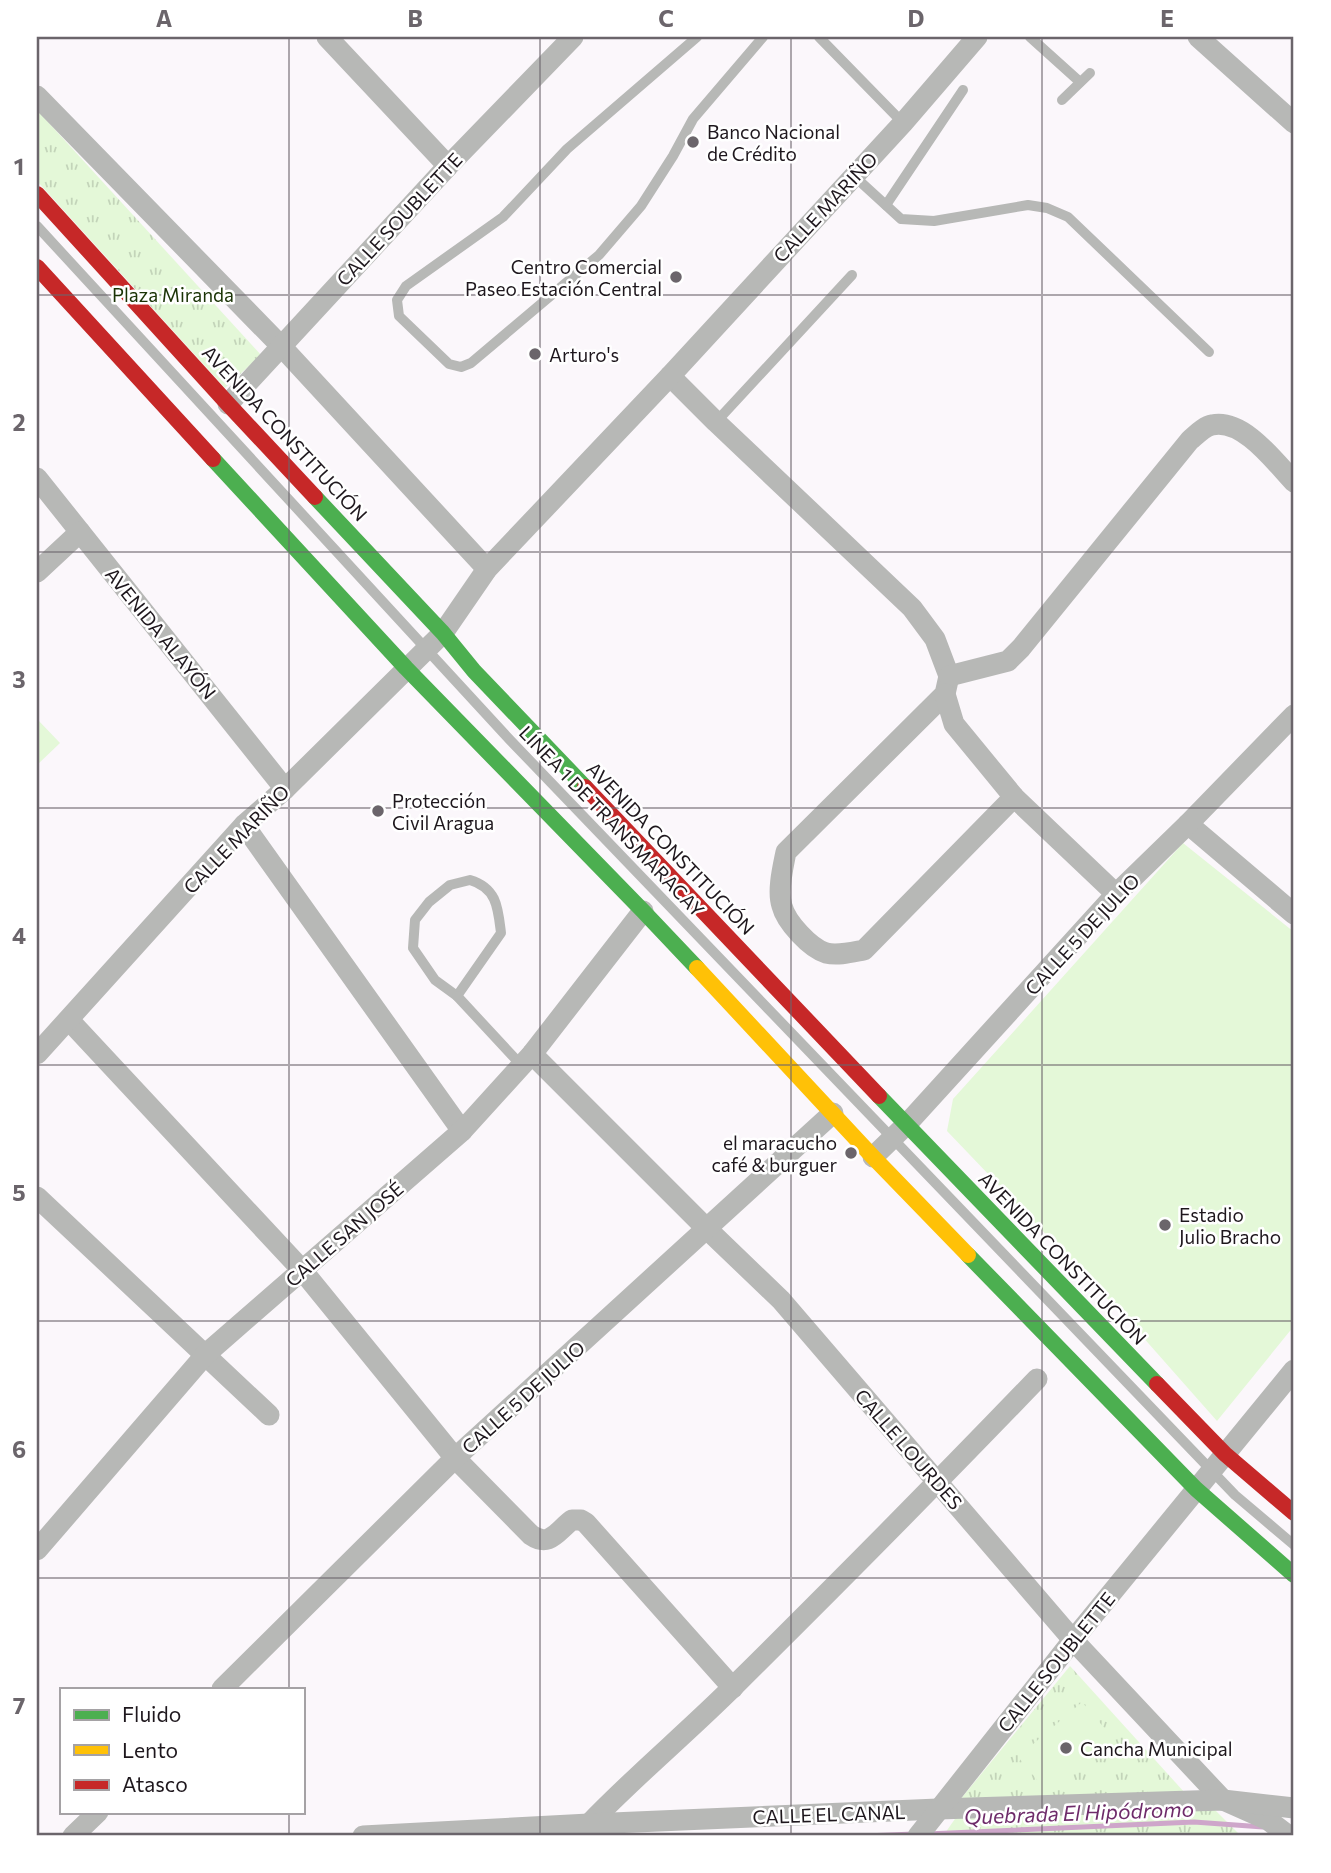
<svg xmlns="http://www.w3.org/2000/svg" width="1331" height="1873" viewBox="0 0 1331 1873" font-family="Commissioner,sans-serif">
	<style>
		.grass { fill: url(#grass-tufts) }
		.pitch { fill: #e4f8d8 }
		.lines { fill: none; stroke-linecap: round; stroke-linejoin: round }
		.stream { stroke: #cea6ca; stroke-width: 5 }
		.lane { stroke: #b7b8b6; stroke-width: 10 }
		.street { stroke: #b7b8b6; stroke-width: 21 }
		.fast { stroke: #4caf50; stroke-width: 16 }
		.slow { stroke: #ffc107; stroke-width: 16 }
		.jam { stroke: #c62828; stroke-width: 16 }
		.grid { fill: none; stroke: #6b656b; stroke-width: 2; stroke-opacity: 0.55 }
		.poi-dot { fill: #6b656b; stroke: #fff; stroke-width: 2.5 }
		.labels { text-anchor: middle; dominant-baseline: central; stroke-width: 5; stroke-linejoin: round; paint-order: stroke }
		.poi-label { font-size: 19px; fill: #1e171d; stroke: #fff; text-anchor: start }
		.street-label { font-size: 19px; fill: #1e171d; stroke: #fff }
		.park-label { font-size: 19px; fill: #1a3305; stroke: #fff }
		.water-label { font-size: 21px; font-style: italic; fill: #6e2b6a; stroke: #fff }
		.neatline { fill: none; stroke: #6b656b; stroke-width: 2.5 }
		.grid-label { font-size: 23px; text-anchor: middle; font-weight: bold; fill: #6b656b }
	</style>
	<defs>
		<pattern id="grass-tufts" width="24" height="20" patternUnits="userSpaceOnUse" patternTransform="scale(1.75)"><rect width="24" height="20" fill="#e4f8d8"/><path d="M3 7l-1-3M5 7V3M7 7l1-3M15 17l-1-3M17 17v-4M19 17l1-3" fill="none" stroke="#c3d4b9"/></pattern>
	</defs>
	<rect width="100%" height="100%" fill="#fbf7fb"/>
	<g class="grass">
		<polygon points="37,110 261,355 225,388 37,181"/>
		<polygon points="1070,1666 1185,1793 959,1801"/>
		<polygon points="1211,1806 1241,1836 943,1836 957,1816"/>
	</g>
	<g class="pitch">
		<polygon points="37,719 60,743 37,765"/>
		<polygon points="1183,843 1294,932 1294,1326 1217,1421 1126,1318 947,1131 953,1099"/>
		<polygon points="1082,1702 1113,1738 1049,1794 1018,1757"/>
	</g>
	<g class="lines">
		<g class="stream">
			<polyline points="927,1834 1194,1822 1263,1827"/>
			<polyline points="865,1836 914,1834"/>
		</g>
		<g class="lane">
			<polyline points="697,37 567,149 503,217 406,286 397,300 399,316 449,364 461,367 471,363 599,255 641,206 673,156 693,119 763,37"/>
			<polyline points="819,37 903,123"/>
			<polyline points="1030,37 1080,82"/>
			<polyline points="1062,100 1090,73"/>
			<polyline points="854,176 901,219 934,221 1028,205 1047,208 1068,217 1209,352"/>
			<polyline points="886,205 963,90"/>
			<polyline points="37,226 510,740 1235,1495 1294,1545"/>
			<polyline points="716,422 852,275"/>
			<path d="M470,880C497,888 498,908 501,933L457,996L435,980L413,948L415,920L429,902L450,885Z"/>
			<polyline points="457,996 521,1065"/>
		</g>
		<g class="street">
			<polyline points="327,37 448,166"/>
			<polyline points="1198,37 1294,123"/>
			<polyline points="37,96 281,346 487,569"/>
			<path d="M670,376L716,422L912,608L935,639L949,676L945,694L786,852C783,867 777,891 782,906C786,922 810,948 826,953C838,956 853,952 864,950L1014,797"/>
			<polyline points="228,404 448,166 573,37"/>
			<polyline points="37,478 285,789"/>
			<polyline points="37,572 80,532"/>
			<path d="M949,676L1008,661L1021,648L1190,440C1196,435 1205,426 1212,425C1243,418 1275,462 1294,482"/>
			<polyline points="945,694 954,724 1014,797 1116,894"/>
			<polyline points="1188,824 1294,914"/>
			<polyline points="244,825 462,1131"/>
			<path d="M69,1020L302,1270L455,1458L531,1535C550,1548 557,1531 572,1520H581L586,1523L733,1688"/>
			<polyline points="37,1054 244,825 285,789 443,633 487,569 670,376 903,123 977,37"/>
			<polyline points="532,1054 707,1229 781,1300 1073,1640 1223,1800 1268,1820 1289,1836"/>
			<polyline points="873,1157 906,1125 1116,894 1188,824 1294,715"/>
			<polyline points="37,1197 269,1415"/>
			<polyline points="37,1550 206,1354 462,1131 532,1054 643,911"/>
			<polyline points="222,1689 455,1458 833,1113"/>
			<path d="M589,1824C636,1775 688,1732 735,1685C837,1584 938,1482 1037,1379"/>
			<polyline points="73,1836 98,1812"/>
			<polyline points="363,1836 589,1824 938,1809 1223,1800 1294,1808"/>
			<polyline points="918,1836 1073,1640 1294,1370"/>
		</g>
		<g class="fast">
			<polyline points="213,459 406,668 643,911 697,968"/>
			<polyline points="315,497 443,633 474,671 585,787"/>
			<polyline points="879,1096 1157,1384"/>
			<polyline points="968,1255 1196,1489 1294,1575"/>
		</g>
		<polyline class="slow" points="697,968 873,1157 968,1255"/>
		<g class="jam">
			<polyline points="37,194 228,404 315,497"/>
			<polyline points="37,267 213,459"/>
			<polyline points="585,787 879,1096"/>
			<polyline points="1157,1384 1225,1454 1294,1513"/>
		</g>
	</g>
	<path class="grid" d="M289,37V1689M540,37V1836M791,37V1836M1042,37V1836M37,295H1294M37,552H1294M37,808H1294M37,1065H1294M37,1321H1294M37,1578H1294M289,1812V1836"/>
	<g class="poi-dot">
		<circle cx="693" cy="142" r="7"/>
		<circle cx="676" cy="277" r="7"/>
		<circle cx="535" cy="354" r="7"/>
		<circle cx="378" cy="811" r="7"/>
		<circle cx="851" cy="1153" r="7"/>
		<circle cx="1165" cy="1225" r="7"/>
		<circle cx="1066" cy="1748" r="7"/>
	</g>
	<g class="labels">
		<g class="poi-label">
			<text x="707" y="131">Banco Nacional<tspan x="707" dy="22">de Crédito</tspan></text>
			<text x="662" y="266" text-anchor="end">Centro Comercial<tspan x="662" dy="22">Paseo Estación Central</tspan></text>
			<text x="549" y="354">Arturo's</text>
			<text x="392" y="800">Protección<tspan x="392" dy="22">Civil Aragua</tspan></text>
			<text x="837" y="1142" text-anchor="end">el maracucho<tspan x="837" dy="22">café &amp; burguer</tspan></text>
			<text x="1179" y="1214">Estadio<tspan x="1179" dy="22">Julio Bracho</tspan></text>
			<text x="1080" y="1748">Cancha Municipal</text>
		</g>
		<g class="street-label">
			<text transform="translate(825 207) rotate(-47)">CALLE MARIÑO</text>
			<text transform="translate(399 219) rotate(-47)">CALLE SOUBLETTE</text>
			<text transform="translate(285 433) rotate(47)">AVENIDA CONSTITUCIÓN</text>
			<text transform="translate(161 633) rotate(51)">AVENIDA ALAYÓN</text>
			<text transform="translate(612 821) rotate(46)">LÍNEA 1 DE TRANSMARACAY</text>
			<text transform="translate(236 839) rotate(-46)">CALLE MARIÑO</text>
			<text transform="translate(671 848) rotate(46)">AVENIDA CONSTITUCIÓN</text>
			<text transform="translate(1082 934) rotate(-47)">CALLE 5 DE JULIO</text>
			<text transform="translate(344 1234) rotate(-41)">CALLE SAN JOSÉ</text>
			<text transform="translate(1063 1258) rotate(46)">AVENIDA CONSTITUCIÓN</text>
			<text transform="translate(523 1397) rotate(-42)">CALLE 5 DE JULIO</text>
			<text transform="translate(909 1449) rotate(49)">CALLE LOURDES</text>
			<text transform="translate(1056 1662) rotate(-51)">CALLE SOUBLETTE</text>
			<text transform="translate(829 1814) rotate(-2)">CALLE EL CANAL</text>
		</g>
		<g class="park-label">
			<text x="173" y="294">Plaza Miranda</text>
		</g>
		<g class="water-label">
			<text transform="translate(1079 1812) rotate(-2)">Quebrada El Hipódromo</text>
		</g>
	</g>
	<rect width="1331" height="1873" fill="none" stroke="#ffffff" stroke-width="77"/>
	<rect x="60" y="1688" width="245" height="126" fill="#ffffff" stroke="#a5a2a5" stroke-width="2"/>
	<rect x="74" y="1710" width="35" height="10" fill="#4caf50" stroke="#a5a2a5" stroke-width="2"/>
	<text x="122" y="1722" font-size="21" fill="#1e171d">Fluido</text>
	<rect x="74" y="1745" width="35" height="10" fill="#ffc107" stroke="#a5a2a5" stroke-width="2"/>
	<text x="122" y="1758" font-size="21" fill="#1e171d">Lento</text>
	<rect x="74" y="1780" width="35" height="10" fill="#c62828" stroke="#a5a2a5" stroke-width="2"/>
	<text x="122" y="1792" font-size="21" fill="#1e171d">Atasco</text>
	<rect x="38" y="38" width="1254" height="1796" class="neatline"/>
	<g class="grid-label">
		<text x="164" y="27">A</text>
		<text x="415" y="27">B</text>
		<text x="666" y="27">C</text>
		<text x="916" y="27">D</text>
		<text x="1167" y="27">E</text>
		<text x="19" y="175">1</text>
		<text x="19" y="431">2</text>
		<text x="19" y="688">3</text>
		<text x="19" y="944">4</text>
		<text x="19" y="1201">5</text>
		<text x="19" y="1458">6</text>
		<text x="19" y="1714">7</text>
	</g>
</svg>
